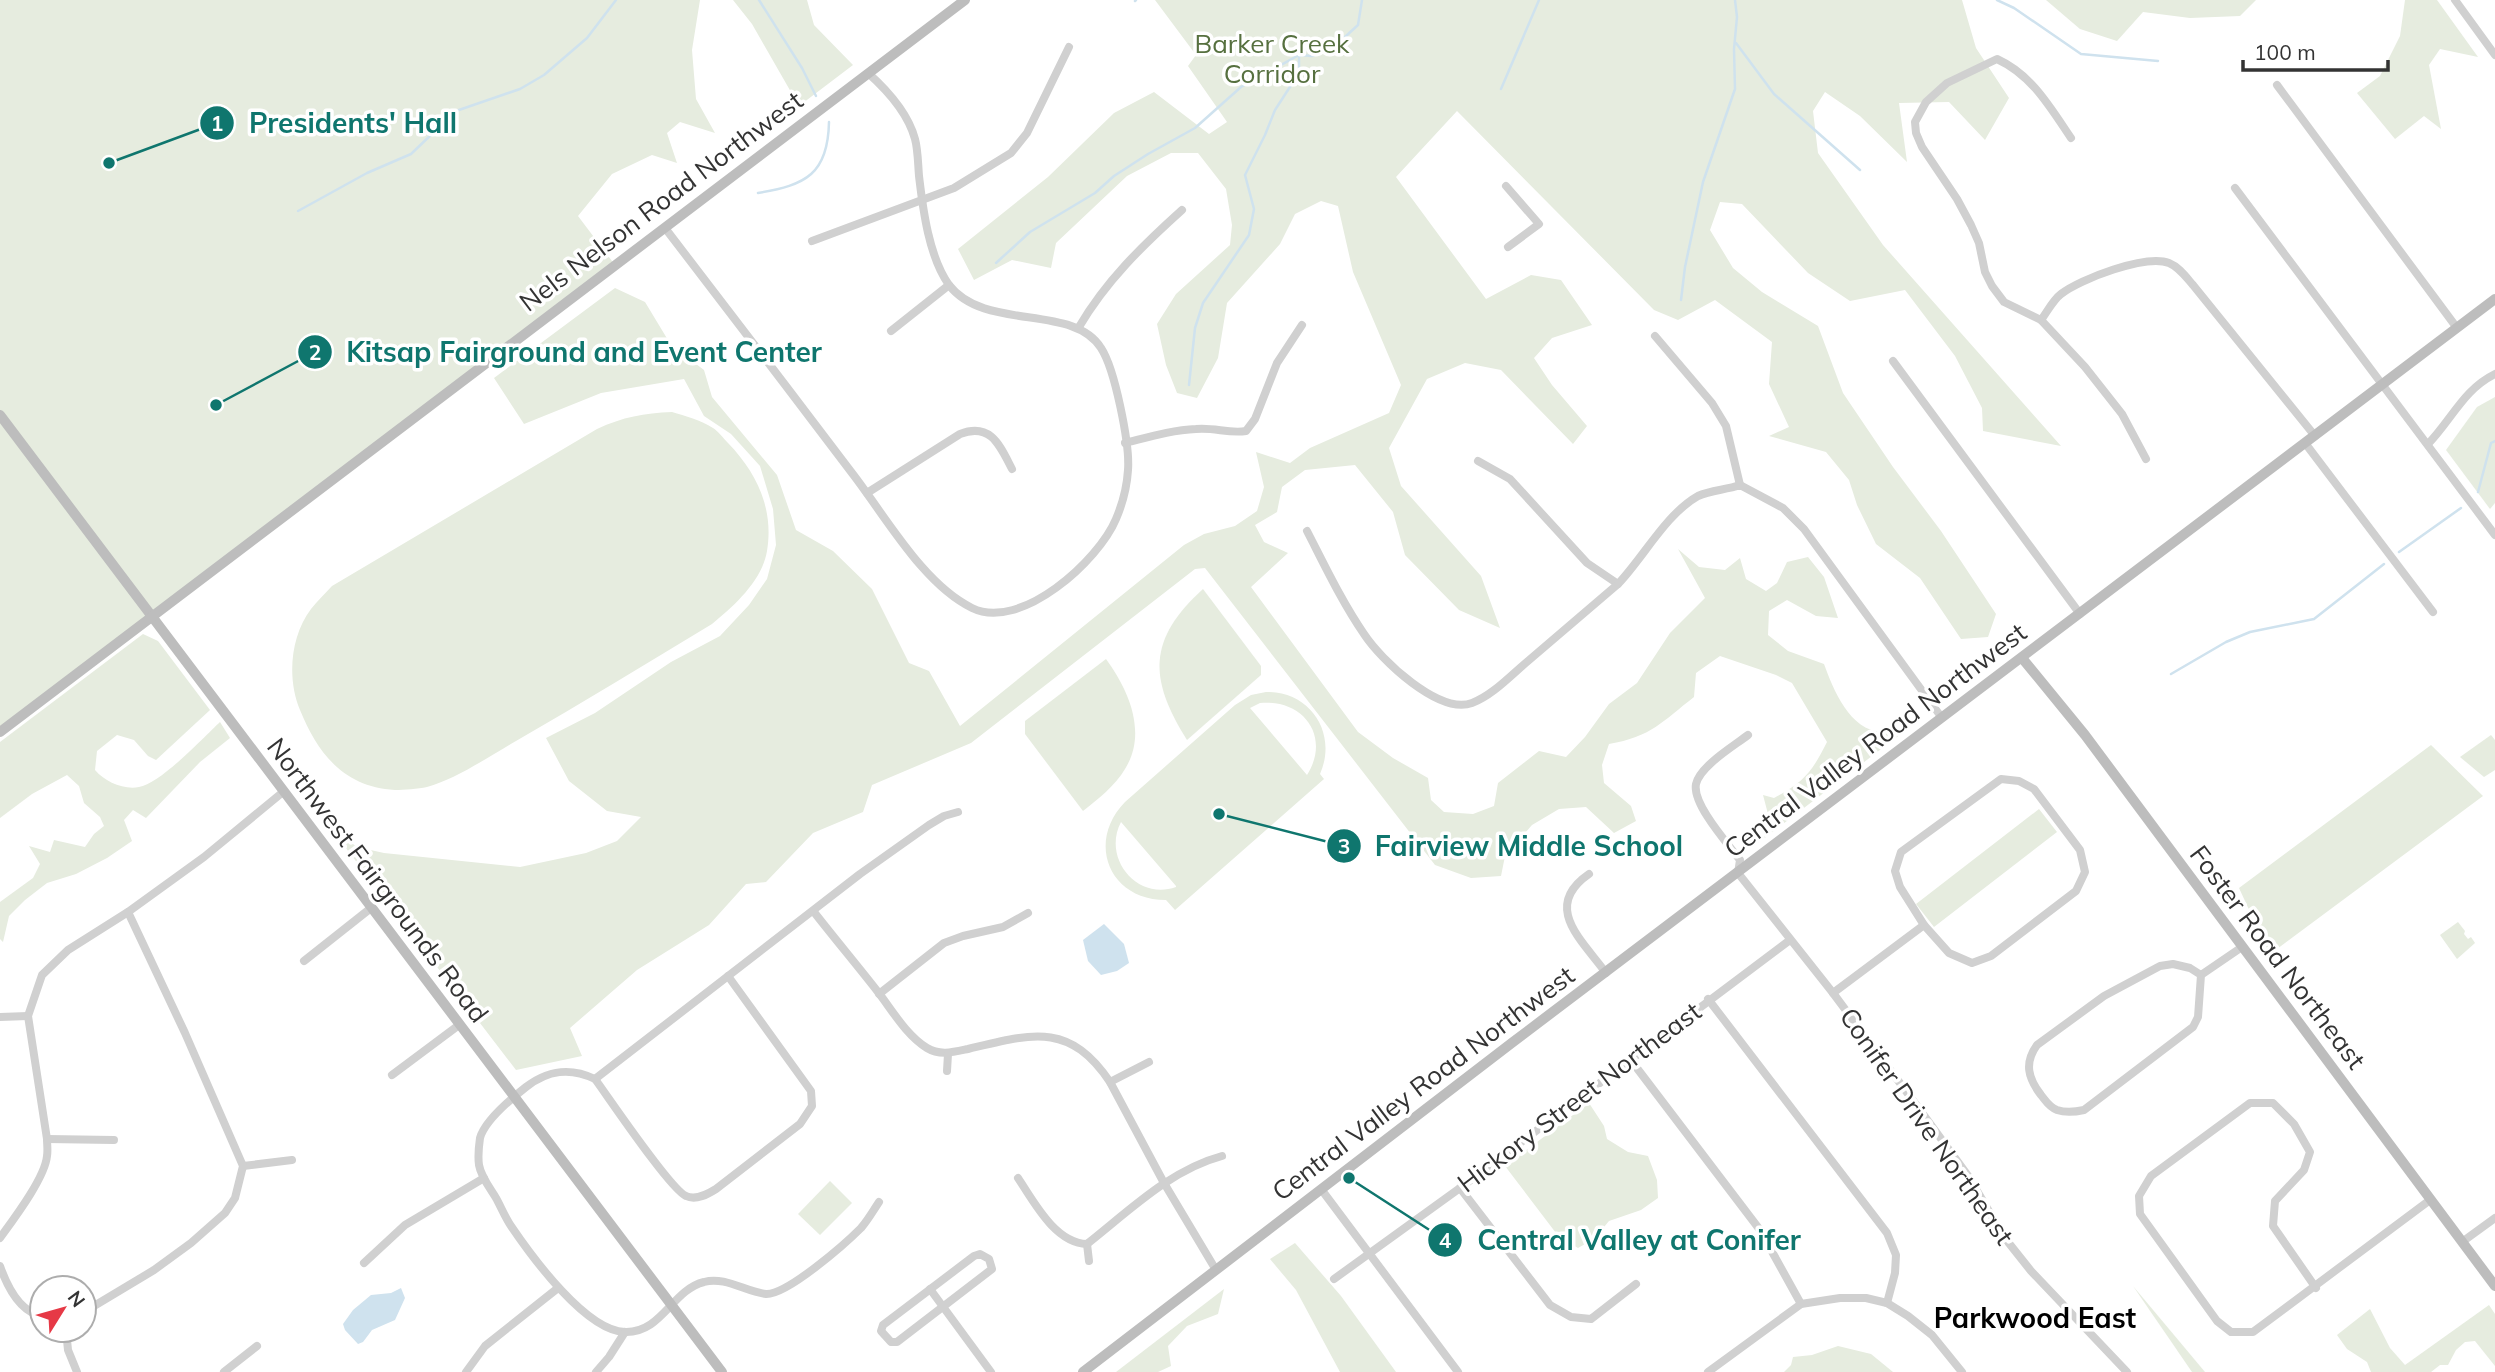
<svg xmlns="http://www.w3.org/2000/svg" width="2495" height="1372" viewBox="0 0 2495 1372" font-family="Mulish,sans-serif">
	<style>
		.green { fill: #e6ecdf; fill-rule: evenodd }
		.water { fill: #cfe2ee }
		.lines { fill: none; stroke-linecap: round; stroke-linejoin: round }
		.stream { stroke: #cfe2ee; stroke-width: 2.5 }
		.street { stroke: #d0d0d0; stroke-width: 8 }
		.secondary { stroke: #bdbdbd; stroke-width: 10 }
		.labels { text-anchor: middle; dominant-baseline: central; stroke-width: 7; stroke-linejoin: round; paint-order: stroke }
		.park-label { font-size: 26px; fill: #56703f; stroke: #fff }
		.street-label { font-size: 26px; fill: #333; stroke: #fff }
		.neighbourhood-label { font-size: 28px; font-weight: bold; fill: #000; stroke: #fff }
		.leader { fill: none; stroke: #0f766e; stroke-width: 2.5 }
		.callout-dot { fill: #0f766e; stroke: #fff; stroke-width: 2.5 }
		.mark-label { font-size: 21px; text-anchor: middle; font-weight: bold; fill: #fff }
		.callout-label { font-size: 28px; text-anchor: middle; font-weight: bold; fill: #0f766e; stroke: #fff; stroke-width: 7; stroke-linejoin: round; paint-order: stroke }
	</style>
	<rect width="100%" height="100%" fill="#fff"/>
	<g class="green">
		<polygon points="0,0 700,0 692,50 696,99 715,133 680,122 667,133 677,163 652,155 612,174 578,216 615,265 0,732"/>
		<polygon points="733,0 807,0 814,25 853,65 799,106 752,24"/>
		<path d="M1155,0H1962L1976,48L2009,98L1985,140L1949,102L1899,103L1907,162L1860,116L1825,92L1813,111L1818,153L1883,245L2061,446L1983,431L1982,408L1955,356L1905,290L1850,301L1808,273L1742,204L1720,202L1710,230L1733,268L1762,292L1818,326L1843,393L1893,467L1941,531L1996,614L1988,637L1961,639L1920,578L1876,544L1857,505L1849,480L1826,452L1769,436L1789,427L1769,384L1772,342L1715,300L1678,320L1654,310L1457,111L1396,177L1486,299L1531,275L1561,280L1592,325L1552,338L1534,358L1552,385L1587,426L1573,444L1501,370L1465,363L1427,379L1389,448L1401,486L1481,576L1500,628L1459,610L1405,555L1393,512L1355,465L1305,470L1282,487L1277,512L1255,525L1264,542L1288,553L1251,587L1358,732L1393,758L1428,778L1431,800L1444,812L1473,814L1494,806L1498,783L1539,751L1566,757L1585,737L1609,704L1637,683L1670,633L1705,598L1678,549L1699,567L1725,570L1740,558L1746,579L1766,591L1777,583L1787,562L1808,557L1824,577L1838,618L1816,616L1787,600L1769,611L1768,635L1788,651L1824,664C1833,689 1850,731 1882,732C1891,733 1905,726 1914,724L1758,843L1751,834L1768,814L1763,795L1774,798C1804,782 1812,772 1827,742L1792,683L1776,675L1720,656L1696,673L1694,697C1663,721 1651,737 1609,744L1602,765L1604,783L1631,806L1636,821L1614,833L1586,807L1559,809L1532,825L1505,856L1501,876L1471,878L1435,865L1205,568L1195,569L971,743L872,785L863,812L813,833L766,882L746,884L709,925L637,970L570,1028L582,1056L516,1070L329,826L357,847L384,853L520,867L586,853L617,841L641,817L607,811L569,781L546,738L595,713L671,662L720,636L749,605L767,579L776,545L773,509L760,466L731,434L704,416L684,379L601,393L524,424L494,378L615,288L645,302L671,345L704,370L712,397L777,475L796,530L833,551L872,589L909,663L929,671L960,726L1184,545L1204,534L1235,526L1257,511L1264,487L1256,452L1290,463L1310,448L1389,413L1401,385L1353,272L1338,206L1321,201L1295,214L1280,244L1227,303L1218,358L1197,398L1177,393L1166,365L1157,324L1176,294L1230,245L1232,225L1226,189L1198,153H1171L1127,176L1056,243L1051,268L1012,260L974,280L958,249L1048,177L1114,113L1154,92L1209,134L1227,122L1188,66L1196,55Z"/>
		<polygon points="2046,0 2256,0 2240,16 2190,18 2143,12 2117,41 2080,29"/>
		<polygon points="2405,0 2437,0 2478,57 2440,49 2429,65 2441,129 2424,116 2395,139 2357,93 2380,76 2400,36"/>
		<polygon points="2495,397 2495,503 2490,509 2446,450 2477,407"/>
		<path d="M672,412C685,416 701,420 713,428C718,431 723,438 728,443C757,473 774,509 767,551C762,581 734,606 712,624C647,663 582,703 516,741C490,756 456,779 427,787C418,789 404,790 395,790C344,787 318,754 300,710C287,679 290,637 311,609C317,601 325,594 332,586L597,429C623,417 644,413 672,412Z"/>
		<path d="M1203,589L1261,666V675L1187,740C1148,678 1148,639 1203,589Z"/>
		<path d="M143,634L158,641L210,710L156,760L148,756L134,740L117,735L97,751L95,770C105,782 124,790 139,787C160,784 204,737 220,722L230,738L200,762L146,818L133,810L124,820L132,841L107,858L76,874L47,883L25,900L9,916L3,942L0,939V902L33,878L40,864L29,846L50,852L54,840L85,847L94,834L104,826L100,817L84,803L79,786L67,775L32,794L0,818V742Z"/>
		<path d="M1106,659C1128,689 1148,732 1125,769C1115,786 1098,799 1083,811L1025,734V721Z"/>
		<path d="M1266,692C1310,691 1338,733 1320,774L1324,779L1175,910L1166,900C1109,900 1086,842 1125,802L1235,705L1251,695ZM1260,703C1304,699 1331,737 1307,775L1250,708ZM1121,822L1176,886V887C1137,901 1102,858 1121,822Z"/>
		<polygon points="2491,735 2495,740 2495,770 2484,777 2460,757"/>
		<polygon points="2431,745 2483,796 2277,949 2269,953 2239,888"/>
		<polygon points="2039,809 2057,832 1934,927 1916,904"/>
		<polygon points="2458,922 2465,931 2464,934 2468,939 2471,937 2475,943 2457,959 2440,935"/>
		<polygon points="1589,1103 1604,1126 1607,1139 1628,1152 1648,1156 1657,1180 1658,1198 1641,1210 1609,1221 1594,1239 1578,1248 1559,1237 1505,1166"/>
		<polygon points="830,1181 852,1203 820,1235 798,1214"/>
		<polygon points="1295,1243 1341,1296 1396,1372 1340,1372 1296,1290 1270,1259"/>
		<polygon points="2133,1286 2205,1372 2192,1372"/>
		<polygon points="1224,1289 1218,1314 1187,1326 1168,1346 1171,1366 1158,1372 1116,1372"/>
		<polygon points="2489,1305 2495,1314 2495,1366 2475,1341 2465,1342 2456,1350 2448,1365 2440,1365 2431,1372 2371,1372 2367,1362 2347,1349 2337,1335 2370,1309 2390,1348 2405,1365"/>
		<polygon points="1838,1346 1871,1354 1893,1372 1784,1372 1791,1365 1793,1357 1812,1355"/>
	</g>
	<g class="water">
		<polygon points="1104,924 1124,944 1129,963 1117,971 1101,975 1088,961 1083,940"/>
		<polygon points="401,1288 405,1298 395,1320 372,1330 363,1342 358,1344 345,1330 343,1324 353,1310 371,1295 391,1293"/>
	</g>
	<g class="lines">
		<g class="stream">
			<polyline points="759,0 802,68 816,96"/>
			<polyline points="1997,0 2014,8 2081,54 2158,61"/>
			<polyline points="1135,1 1136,0"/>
			<polyline points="1736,43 1774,94 1860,170"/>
			<polyline points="1501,89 1539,0"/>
			<path d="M758,193C806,185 828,174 829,122"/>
			<polyline points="298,211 367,173 411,154 456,111 520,89 544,75 587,38 616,0"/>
			<polyline points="996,263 1030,232 1095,193 1114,176 1148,154 1195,128 1241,87 1299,55 1312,56 1334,47 1358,25 1362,0"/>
			<polyline points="1681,300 1685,267 1703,182 1735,89 1734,49 1737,17 1735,0"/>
			<polyline points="1189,385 1195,328 1203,303 1249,235 1254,209 1245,175 1265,135 1275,110 1299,73 1299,55"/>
			<polyline points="2478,492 2491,443 2495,441"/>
			<polyline points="2399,552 2461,508"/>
			<polyline points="2171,674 2226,642 2250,632 2314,619 2384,564"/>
		</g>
		<g class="street">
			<polyline points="2455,0 2495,55"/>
			<polyline points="2277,85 2457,328"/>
			<path d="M2071,138C2050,107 2032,75 1997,59L1947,83L1926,102L1915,122L1916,133L1922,147L1957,199L1971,225L1979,243L1985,272L1992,286L2004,302L2041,320L2085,367L2122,414L2146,459"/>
			<polyline points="1506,186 1539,224 1508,247"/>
			<polyline points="2235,188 2495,535"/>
			<path d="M665,228C728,310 790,391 852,473C886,517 923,584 972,608C1021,632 1099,560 1116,519C1122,505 1127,486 1128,470C1130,445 1115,369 1101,348C1073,303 985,332 949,285C929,257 923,210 919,176C918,164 918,150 915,139C908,113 887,90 868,73"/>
			<polyline points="812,241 954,188 1011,153 1027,133 1069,47"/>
			<path d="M2041,320C2047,312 2053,300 2061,294C2080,279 2146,254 2169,263C2179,267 2186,277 2193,285L2315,436"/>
			<path d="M1079,327C1106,281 1142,246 1182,210"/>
			<polyline points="891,331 949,285"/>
			<polyline points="1655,336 1712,403 1726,426 1740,485"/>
			<polyline points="1893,361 2080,614"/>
			<path d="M1125,443C1149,437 1172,430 1196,429C1214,427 1229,434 1246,431L1255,419L1277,363L1302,325"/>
			<polyline points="2305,443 2433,612"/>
			<path d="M2428,444C2452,419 2464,389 2495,374"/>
			<polyline points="1478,461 1510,479 1587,563 1618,584"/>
			<path d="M867,493L960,434C991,422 1000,446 1012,469"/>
			<path d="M1307,531C1325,566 1342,602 1364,634C1381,660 1439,715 1472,703C1493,695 1511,675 1528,661C1558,635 1588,610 1618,584C1643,558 1666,514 1698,496C1711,490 1726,490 1740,485L1783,508L1804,529L1942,718"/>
			<path d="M1748,735C1734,746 1700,766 1696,784C1692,804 1728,844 1740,860L1738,873L1833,993L1920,1110L1969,1177L2004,1237L2031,1271L2127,1372"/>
			<polygon points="2001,779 2019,781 2034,789 2080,850 2085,872 2076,891 1991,956 1972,963 1949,953 1924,925 1900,887 1895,871 1901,852"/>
			<path d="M1589,874C1541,907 1583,941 1606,973"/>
			<path d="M814,912C835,939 857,965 878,992C892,1010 906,1035 927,1048C940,1056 954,1052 968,1049C1031,1034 1069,1021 1110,1082L1164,1183L1216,1270"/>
			<polyline points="304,961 371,908"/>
			<path d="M2201,975L2198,1017L2193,1027L2084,1110C2075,1112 2066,1113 2057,1110C2049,1107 2046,1101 2041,1095C2028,1078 2024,1063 2037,1045L2104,996L2160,966L2173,964L2190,968L2201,975L2242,947"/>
			<path d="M728,976L811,1091L812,1106L800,1124L716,1189C708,1194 696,1201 686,1196C670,1189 609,1098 595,1079C570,1067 548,1070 526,1087C512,1098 485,1120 480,1138C479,1145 478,1158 479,1165C481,1177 490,1188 496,1198C501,1207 505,1217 511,1226C532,1257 586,1331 625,1332C662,1333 672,1290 704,1282C725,1276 746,1292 766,1294C787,1295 845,1244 861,1228C868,1220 873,1211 879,1202"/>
			<polyline points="1833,993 1924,925"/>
			<polyline points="879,994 944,943 963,936 1003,927 1028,913"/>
			<polyline points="1708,999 1887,1233 1896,1255 1895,1273 1887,1303"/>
			<polyline points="0,1017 28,1016"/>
			<polyline points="1630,1059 1760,1230 1801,1304"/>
			<polyline points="947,1071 948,1054"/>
			<polyline points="392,1075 459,1025"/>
			<polyline points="595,1079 860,874 929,825 944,816 958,812"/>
			<polyline points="1110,1082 1149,1062"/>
			<polyline points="47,1139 114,1140"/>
			<polyline points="243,1166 292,1160"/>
			<path d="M1018,1178C1034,1202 1055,1243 1087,1244C1129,1211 1170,1170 1222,1156"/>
			<polyline points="1460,1188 1550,1305 1571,1317 1591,1319 1636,1284"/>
			<polyline points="1321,1189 1458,1372"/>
			<path d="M0,1238C13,1220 45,1178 47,1156C48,1151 47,1144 47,1139L28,1016L42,975L68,950L128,912L204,857L283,792"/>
			<polyline points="2462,1242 2495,1218"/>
			<polyline points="1087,1244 1089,1261"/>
			<polygon points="980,1254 989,1259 992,1269 897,1342 891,1342 881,1331 883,1325 974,1256"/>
			<polyline points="364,1263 405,1225 484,1178"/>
			<path d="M0,1266C7,1286 20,1312 42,1316"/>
			<polyline points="1334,1279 1460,1188 1790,940"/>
			<polyline points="2316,1288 2273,1226 2275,1201 2304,1170 2310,1152 2294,1124 2273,1103 2250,1103 2151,1176 2139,1196 2140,1214 2217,1321 2231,1332 2253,1332 2430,1200"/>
			<polyline points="930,1289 991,1372"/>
			<polyline points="84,1312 154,1270 191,1243 225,1213 235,1198 243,1166 185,1033 128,912"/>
			<polyline points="66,1330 68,1350 77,1372"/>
			<polyline points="224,1372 257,1346"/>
			<polyline points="466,1372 485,1346 558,1288"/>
			<polyline points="596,1372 609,1357 625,1332"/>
			<polyline points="1708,1372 1801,1304 1840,1298 1866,1298 1887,1303 1908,1316 1932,1335 1962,1372"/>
		</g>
		<g class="secondary">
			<polyline points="0,415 722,1372"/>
			<polyline points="2022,658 2085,735 2495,1286"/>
			<polyline points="0,732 965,0"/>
			<polyline points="1083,1372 1513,1042 2495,299"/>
		</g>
	</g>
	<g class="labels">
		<g class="park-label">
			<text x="1272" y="43">Barker Creek<tspan x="1272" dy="30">Corridor</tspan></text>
		</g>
		<g class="street-label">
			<text transform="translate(661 201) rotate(-37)">Nels Nelson Road Northwest</text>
			<text transform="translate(1875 740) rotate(-37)">Central Valley Road Northwest</text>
			<text transform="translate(378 880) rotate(53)">Northwest Fairgrounds Road</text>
			<text transform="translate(2278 957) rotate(53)">Foster Road Northeast</text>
			<text transform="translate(1423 1083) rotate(-37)">Central Valley Road Northwest</text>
			<text transform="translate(1579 1097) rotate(-37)">Hickory Street Northeast</text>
			<text transform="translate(1927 1126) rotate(55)">Conifer Drive Northeast</text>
		</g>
		<g class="neighbourhood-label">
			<text x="2035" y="1317">Parkwood East</text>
		</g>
	</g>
	<path class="leader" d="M109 163L217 123M216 405L315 352M1219 814L1344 846M1349 1178L1445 1240"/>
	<g class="callout-dot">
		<circle cx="109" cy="163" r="7"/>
		<circle cx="216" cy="405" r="7"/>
		<circle cx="1219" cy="814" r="7"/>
		<circle cx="1349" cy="1178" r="7"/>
		<circle cx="217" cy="123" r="18"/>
		<circle cx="315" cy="352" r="18"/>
		<circle cx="1344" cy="846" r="18"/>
		<circle cx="1445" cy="1240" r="18"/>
	</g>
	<g class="mark-label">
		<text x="217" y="131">1</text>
		<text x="315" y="360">2</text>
		<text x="1344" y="854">3</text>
		<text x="1445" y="1248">4</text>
	</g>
	<g class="callout-label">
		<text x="353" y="133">Presidents' Hall</text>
		<text x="584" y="362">Kitsap Fairground and Event Center</text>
		<text x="1529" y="856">Fairview Middle School</text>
		<text x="1639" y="1250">Central Valley at Conifer</text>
	</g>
	<g transform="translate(63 1309) rotate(53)"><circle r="33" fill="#ffffff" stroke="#adadad" stroke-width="2"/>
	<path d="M0-5L12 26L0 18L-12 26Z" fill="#e63946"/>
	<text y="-10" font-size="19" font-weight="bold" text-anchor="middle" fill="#333333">N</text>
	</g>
	<path d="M2243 60v10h145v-10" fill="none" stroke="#333333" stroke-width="3.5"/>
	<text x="2254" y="60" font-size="21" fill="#333333" stroke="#ffffff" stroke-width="5" paint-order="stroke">100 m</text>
</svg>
